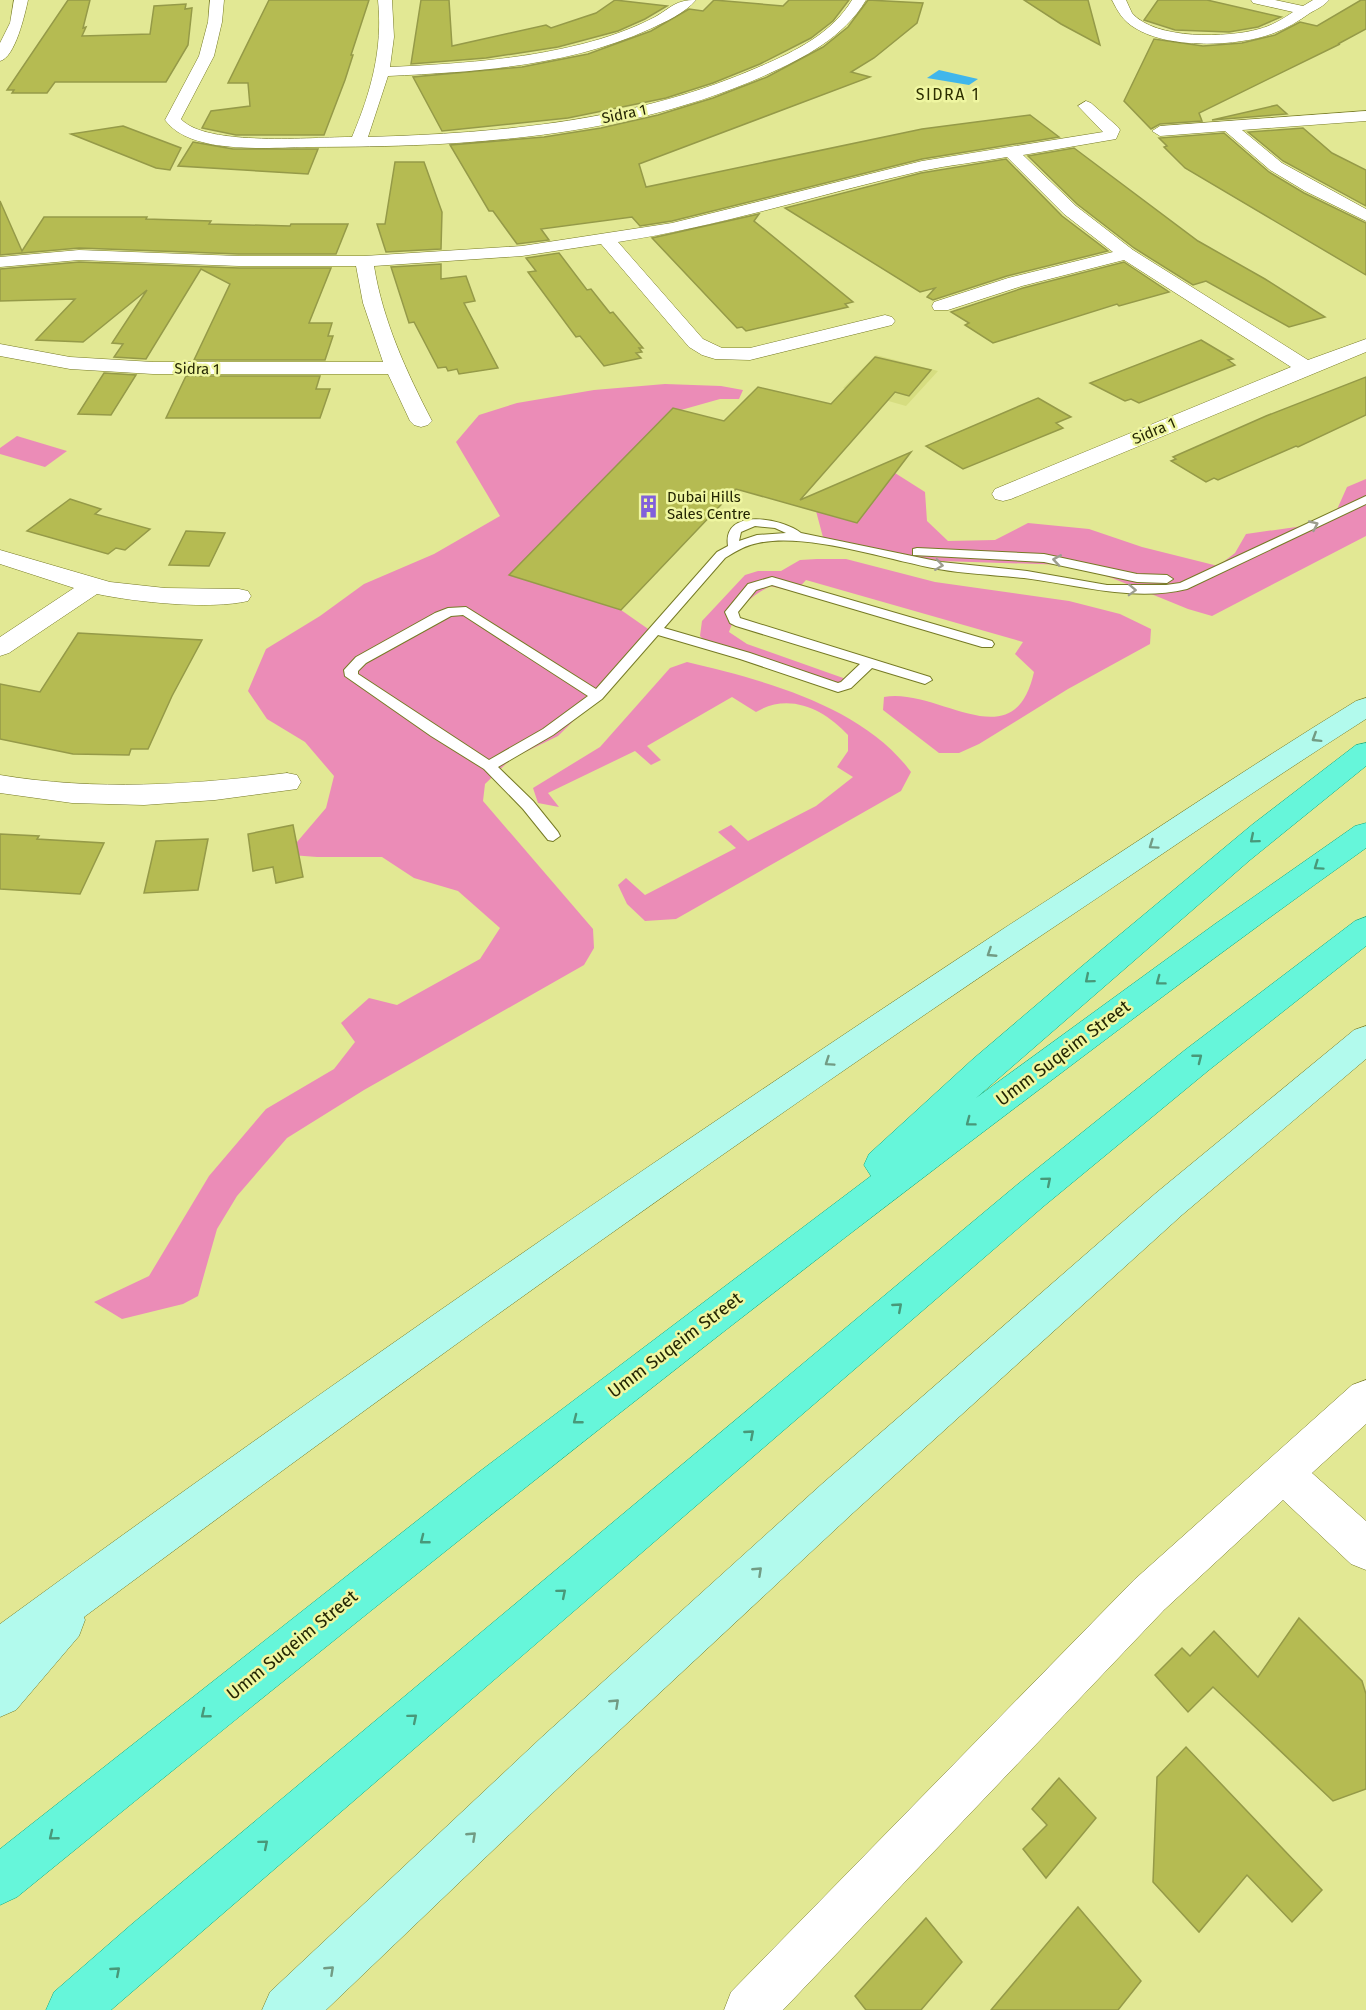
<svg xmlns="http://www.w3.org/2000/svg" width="1366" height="2010" viewBox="0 0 1366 2010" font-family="'Fira Sans',sans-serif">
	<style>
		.built { fill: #d6dd80 }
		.green { fill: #eb8cb7 }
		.water { fill: #40b6eb }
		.building { fill: #b5bb52; stroke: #959a48; stroke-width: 1.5 }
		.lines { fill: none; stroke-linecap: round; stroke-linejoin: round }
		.lane-casing { stroke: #767a25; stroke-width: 2 }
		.street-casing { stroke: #767a25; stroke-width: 1 }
		.secondary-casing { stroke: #767a25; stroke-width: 1 }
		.primary-casing { stroke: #0da97f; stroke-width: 1 }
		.lane { fill: #fff; fill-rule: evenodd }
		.street { fill: #fff; fill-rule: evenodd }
		.secondary { fill: #b2faed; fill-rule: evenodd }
		.primary { fill: #66f6da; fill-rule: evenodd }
		.oneway { stroke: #9c9d8e }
		.oneway2 { stroke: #729b84 }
		.oneway3 { stroke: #489879 }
		.labels { text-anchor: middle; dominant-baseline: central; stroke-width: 5; stroke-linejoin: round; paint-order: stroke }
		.far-street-label { font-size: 15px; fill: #242603; stroke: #eff6a1 }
		.far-poi-label { font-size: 15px; fill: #242603; stroke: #eff6a1; text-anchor: start }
		.far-neighbourhood-label { font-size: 16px; letter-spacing: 1.5px; fill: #2d2f01; stroke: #eff6a1 }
		.street-label { font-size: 18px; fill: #242603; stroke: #eff6a1 }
	</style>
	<rect width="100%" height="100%" fill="#e2e894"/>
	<polygon class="built" points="876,355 938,371 906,406 843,388"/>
	<g class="green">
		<polygon points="665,384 721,386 743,390 739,399 720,399 681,410 510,575 621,610 651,631 597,698 558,736 511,759 485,784 483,801 593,929 594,948 584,965 364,1090 287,1138 237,1196 217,1229 198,1296 183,1304 122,1319 94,1302 149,1276 209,1176 266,1109 334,1069 355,1042 341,1023 369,998 397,1005 480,959 500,928 458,891 414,878 382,857 317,857 265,853 261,848 297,842 326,808 334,776 305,742 267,719 248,691 266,649 320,616 364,584 434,554 500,516 456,442 479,415 517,403 594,390"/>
		<polygon points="17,436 67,451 45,467 0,454 0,448"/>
		<polygon points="895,473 925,492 927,521 948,541 995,540 1028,523 1089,529 1142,547 1218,566 1235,553 1246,534 1303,526 1335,514 1347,487 1366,479 1366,536 1212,616 1188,609 1112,578 1069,565 909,560 824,541 816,511 857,523"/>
		<path d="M817,559H846L935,582L1069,601L1120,614L1151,629L1150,644L1068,689L979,744L959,753H939L883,710L884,697C939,687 1014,762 1034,672L1015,654L1023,642L806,580L795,592L770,586C747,599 738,607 729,632L747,644L846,679L847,687L712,648L700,636L702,621L745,575L758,571H781L800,560Z"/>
		<path d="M687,662C763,680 863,706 911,772L901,791L676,919L645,921L627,904L618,885L626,878L645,895L736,848L718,832L731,825L748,841L816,806L853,777L837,767L848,751V735C824,709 789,692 756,712L732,697L647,746L661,760L651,765L635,751L548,793L559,807L538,803L533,788L600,747L670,668Z"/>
	</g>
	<polygon class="water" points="939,70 978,79 969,85 927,78"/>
	<g class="building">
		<polygon points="68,0 90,0 83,28 86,27 82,36 150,34 154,6 186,4 185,9 192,8 188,45 166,82 55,82 47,93 12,93 14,90 7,90"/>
		<polygon points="269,0 369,0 351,55 353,55 345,80 324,135 236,135 202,128 211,111 250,106 248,83 228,83"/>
		<polygon points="421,0 449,0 452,46 546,25 551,28 596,13 615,0 667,6 645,19 618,31 558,47 486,58 411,64"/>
		<polygon points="714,0 783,6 789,0 849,0 833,21 811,38 760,64 713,83 666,98 568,118 442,131 413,77 522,67 588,54 651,31 689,9 703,11"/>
		<polygon points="868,0 923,3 917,23 874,58 851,72 870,77 639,164 646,187 922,129 1030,115 1059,137 922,159 672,221 640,226 632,217 541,229 549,240 517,244 493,211 489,211 450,145 544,137 601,128 658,115 713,98 767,77 823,47 848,27"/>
		<polygon points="1024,0 1088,0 1100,45 1061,24"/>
		<polygon points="1158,0 1207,0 1281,17 1258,27 1229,32 1175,30 1144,20"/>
		<polygon points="1361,0 1366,0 1366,29 1338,44 1340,44 1199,113 1202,121 1160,124 1151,129 1124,101 1154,39 1203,46 1242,43 1275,35 1300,22 1317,26"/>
		<polygon points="1277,105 1287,114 1212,120"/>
		<polygon points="123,126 181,148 170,170 156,168 71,134"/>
		<polygon points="1303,128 1332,153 1366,170 1366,206 1283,161 1248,132"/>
		<polygon points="1224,133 1269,172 1304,193 1366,223 1366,275 1185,168 1164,147 1167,146 1159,138"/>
		<polygon points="193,142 233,149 318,149 308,174 178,166"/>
		<polygon points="1074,148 1198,241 1265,279 1325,317 1289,327 1206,281 1193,285 1134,248 1077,204 1028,156"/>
		<polygon points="1006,159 1062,216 1108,251 1007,276 933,300 927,297 935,288 920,292 785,208 921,173"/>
		<polygon points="395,162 424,162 442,212 441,249 386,252 377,224 385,224"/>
		<polygon points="0,201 22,251 44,217 147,217 146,219 211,221 209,224 290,226 291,224 348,224 336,254 239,254 79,248 0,255"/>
		<polygon points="759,214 754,221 853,302 845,304 848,307 746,331 742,327 737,328 652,238"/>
		<polygon points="559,253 587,290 591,289 610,313 613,312 643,348 639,348 642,352 636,353 641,358 604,366 580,336 576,337 528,272 536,271 526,258"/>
		<polygon points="79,262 239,268 331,268 309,323 332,323 328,336 333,336 325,360 194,360 230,284 201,269 146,359 114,357 123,344 112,343 147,290 83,342 36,340 75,299 0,301 0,269"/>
		<polygon points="1124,262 1169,292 1119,306 1117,304 993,343 965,325 969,323 951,312 1023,288"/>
		<polygon points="441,264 441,279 466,276 475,301 464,303 498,368 459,374 457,369 448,371 446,367 438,368 414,322 409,323 391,267"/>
		<polygon points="1201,340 1233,359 1228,360 1235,365 1139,403 1131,399 1125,401 1090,383"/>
		<polygon points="875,357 931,370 909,396 895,392 800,500 911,452 857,523 736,489 621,610 509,575 673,408 724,421 758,387 831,404"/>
		<polygon points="104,373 136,375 111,415 78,414"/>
		<polygon points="186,376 320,376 316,389 330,389 320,418 166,418"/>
		<polygon points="1366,377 1366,415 1298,447 1296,446 1218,480 1214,478 1206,482 1171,461 1176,459 1173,457 1266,416"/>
		<polygon points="1038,398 1071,417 1056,423 1063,428 963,469 926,446"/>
		<polygon points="70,499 101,509 95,514 150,529 125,550 116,548 108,554 27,531"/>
		<polygon points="186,531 225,533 209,566 169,565"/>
		<polygon points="78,633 202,640 172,696 148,749 131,749 129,755 73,754 0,739 0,684 40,692"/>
		<polygon points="293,825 303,877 276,883 273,867 253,871 248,834"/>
		<polygon points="0,834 39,836 37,839 104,843 80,894 0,889"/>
		<polygon points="208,839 198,890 144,893 156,841"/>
		<polygon points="1299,1618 1362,1681 1366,1694 1366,1789 1333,1801 1213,1687 1188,1712 1155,1675 1182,1648 1190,1656 1214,1631 1258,1677"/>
		<polygon points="1186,1747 1322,1890 1292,1922 1247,1875 1199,1932 1153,1882 1157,1777"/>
		<polygon points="1059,1778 1096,1818 1046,1878 1023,1849 1047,1825 1032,1809"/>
		<polygon points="1078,1907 1141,1981 1118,2010 991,2010"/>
		<polygon points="926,1918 962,1962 921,2010 866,2010 855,1996"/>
	</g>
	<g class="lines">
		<defs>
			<g id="lane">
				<path d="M1366,496V504L1187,589C1133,602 1079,585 1024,578C996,575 966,574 938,569C888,560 807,532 758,543C746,545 736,551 725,558L664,628L750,653L838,683L841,682L860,664L736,626L730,623L725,612L748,584L772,577L992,641L994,644L992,647H982L772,585L756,590L738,612L740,618L930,677L932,680L925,684L872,668L851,688L838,692L740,659L658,635L602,699L553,735L498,767L533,801L558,832L560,836L553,841L548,840L523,809L484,769L431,736L345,676L344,670L356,657L435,613L448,608L466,607L596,689L717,552L728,546C722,507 782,518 801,533L941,562L1027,571L1107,585H1166L1180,583ZM755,526L775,528L786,533L757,535L739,541L741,532ZM463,615L588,696L543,729L489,760L358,674V671L366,663L451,616Z"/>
				<polygon points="917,548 1044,554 1137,574 1167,575 1173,579 1167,583 1137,582 1044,562 913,555 913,549"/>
			</g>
			<g id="street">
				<path d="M14,0H28C25,14 15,58 0,61V43L10,23Z"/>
				<path d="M210,0H224L222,22L214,56L181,119C206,147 314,137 352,137C371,92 383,49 378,0H392L394,37L390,67C454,64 519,60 582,44C606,38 632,29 655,17C672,7 675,0 696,0C685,13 665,22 650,29C569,66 476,72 388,76L368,137C502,133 637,121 761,66C796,51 832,33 852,0H866C843,38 805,57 766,75C625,138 465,147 312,147C272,147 191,156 165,120L199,56L208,22Z"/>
				<path d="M1112,0H1126C1128,4 1130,9 1132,13C1155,40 1228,38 1259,29C1271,26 1283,19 1293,12L1253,3L1251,0H1275L1303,6L1313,0H1329C1324,6 1317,9 1310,13C1299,21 1287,28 1274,33C1238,47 1168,49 1135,28C1123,21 1118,12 1112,0Z"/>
				<path d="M1086,101L1091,103L1118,127L1120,130L1116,139L1023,155L1076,206L1133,250L1308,360L1366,339V352L1011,499L1003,501L995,499L992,494L995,489L1291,367L1124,260L1022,286L948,310H934L932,306L934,302L1008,278L1113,252L1064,214L1007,157C979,162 949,165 921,171C820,194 721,226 618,242L703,339L722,348H750L885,315L892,317L895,321L892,325L750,360L715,359L702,355L689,347L601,244L522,256L374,266C383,321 406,371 432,421L428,425L421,427L414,425L410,421L388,374H153L70,369L0,356V344L70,357L153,362H383L363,303L356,266H239L79,260L0,267V257L79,250L239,256H364L522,246L672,223L922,161L1103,132L1078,106Z"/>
				<polygon points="1366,111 1366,121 1242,130 1282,163 1366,209 1366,221 1305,191 1270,170 1225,131 1160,136 1152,131 1160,126"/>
				<path d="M0,550L110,582L165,588L239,589L248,591L251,596L248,601C210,610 135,602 97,594L9,653L0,656V637L74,588L0,564Z"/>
				<path d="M287,773L297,775L301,782L297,789L215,800L144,805L72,803L0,793V775C96,791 190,785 287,773Z"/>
				<polygon points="1366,1380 1366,1424 1312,1473 1366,1521 1366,1570 1351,1564 1283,1500 1164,1610 783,2010 724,2010 731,1992 1134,1580 1352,1385"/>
			</g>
			<g id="secondary">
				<path d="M1366,698V719C1256,789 1150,863 1042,935C738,1140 440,1353 145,1572L84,1617L85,1620L79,1636L16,1710L0,1717V1624C329,1384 663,1153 1003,929C1121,853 1237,774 1356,701Z"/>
				<polygon points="1366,1026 1366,1059 1182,1215 853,1513 577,1770 326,2010 262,2010 270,1992 543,1736 823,1483 1156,1193 1354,1030"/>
			</g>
			<g id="primary">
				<path d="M1366,743V766L1250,860L976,1098L1215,924L1355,826L1366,823V848C1231,944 1098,1045 966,1145C645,1389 330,1642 17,1897L0,1905V1849L479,1472L871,1176L864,1165L869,1154L973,1059L1081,967L1253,824L1356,745Z"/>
				<polygon points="1366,917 1366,946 1209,1070 1044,1206 111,2010 46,2010 54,1992 132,1924 1018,1184 1185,1050 1355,921"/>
			</g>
		</defs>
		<use href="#lane" class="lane-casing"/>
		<use href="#street" class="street-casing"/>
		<use href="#secondary" class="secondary-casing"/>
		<use href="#primary" class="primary-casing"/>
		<use href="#lane" class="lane"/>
		<use href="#street" class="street"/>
		<use href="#secondary" class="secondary"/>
		<use href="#primary" class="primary"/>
	</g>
	<defs><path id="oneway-chevron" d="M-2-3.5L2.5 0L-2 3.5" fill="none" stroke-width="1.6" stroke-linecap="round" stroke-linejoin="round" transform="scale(1.5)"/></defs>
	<g class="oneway">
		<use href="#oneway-chevron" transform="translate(1314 525) rotate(-25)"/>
		<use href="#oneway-chevron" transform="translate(1057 560) rotate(-171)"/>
		<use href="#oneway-chevron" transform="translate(939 565) rotate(8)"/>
		<use href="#oneway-chevron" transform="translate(1132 590) rotate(2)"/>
	</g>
	<g class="oneway2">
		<use href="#oneway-chevron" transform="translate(1316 738) rotate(148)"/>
		<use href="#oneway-chevron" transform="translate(1153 845) rotate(145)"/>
		<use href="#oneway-chevron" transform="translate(991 953) rotate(147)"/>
		<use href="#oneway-chevron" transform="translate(829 1062) rotate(146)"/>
		<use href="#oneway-chevron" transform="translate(758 1571) rotate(-43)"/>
		<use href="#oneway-chevron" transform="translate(615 1703) rotate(-43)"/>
		<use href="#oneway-chevron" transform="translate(472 1836) rotate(-43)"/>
		<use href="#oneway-chevron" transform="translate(330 1970) rotate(-43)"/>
	</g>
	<g class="oneway3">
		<use href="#oneway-chevron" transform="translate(1254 839) rotate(140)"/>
		<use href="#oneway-chevron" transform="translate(1318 866) rotate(145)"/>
		<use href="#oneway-chevron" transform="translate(1089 979) rotate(140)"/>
		<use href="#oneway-chevron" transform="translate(1160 981) rotate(143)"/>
		<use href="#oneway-chevron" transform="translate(1198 1058) rotate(-38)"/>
		<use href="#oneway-chevron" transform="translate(970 1122) rotate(143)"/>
		<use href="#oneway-chevron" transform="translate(1047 1181) rotate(-40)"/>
		<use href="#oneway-chevron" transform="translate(898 1307) rotate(-41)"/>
		<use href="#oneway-chevron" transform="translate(577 1420) rotate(142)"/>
		<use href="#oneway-chevron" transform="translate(750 1434) rotate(-41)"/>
		<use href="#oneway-chevron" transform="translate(424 1540) rotate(142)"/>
		<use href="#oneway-chevron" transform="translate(562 1593) rotate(-40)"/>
		<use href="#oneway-chevron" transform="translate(205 1714) rotate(141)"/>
		<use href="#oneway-chevron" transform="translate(413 1718) rotate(-40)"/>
		<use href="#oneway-chevron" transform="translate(53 1836) rotate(141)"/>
		<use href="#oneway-chevron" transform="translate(264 1844) rotate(-40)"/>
		<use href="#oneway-chevron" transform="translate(116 1971) rotate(-41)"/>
	</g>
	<defs>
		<symbol id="building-bare" viewBox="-9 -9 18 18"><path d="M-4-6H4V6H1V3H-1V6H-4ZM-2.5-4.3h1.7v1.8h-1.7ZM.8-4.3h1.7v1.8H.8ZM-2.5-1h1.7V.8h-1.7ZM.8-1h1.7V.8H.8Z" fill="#8160db" stroke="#eff6a1" stroke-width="2.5" paint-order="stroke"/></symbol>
	</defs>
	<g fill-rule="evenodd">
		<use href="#building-bare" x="632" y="490" width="33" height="33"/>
	</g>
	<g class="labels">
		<g class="far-street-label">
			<text transform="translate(624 114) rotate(-12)">Sidra 1</text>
			<text transform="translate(197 369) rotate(1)">Sidra 1</text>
			<text transform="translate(1154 431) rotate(-23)">Sidra 1</text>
		</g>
		<g class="far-poi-label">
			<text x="667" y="497">Dubai Hills<tspan x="667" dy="17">Sales Centre</tspan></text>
		</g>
		<g class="far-neighbourhood-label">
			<text x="948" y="94">SIDRA 1</text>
		</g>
		<g class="street-label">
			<text transform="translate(1063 1053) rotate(-37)">Umm Suqeim Street</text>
			<text transform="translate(675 1345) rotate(-37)">Umm Suqeim Street</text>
			<text transform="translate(292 1645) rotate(-39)">Umm Suqeim Street</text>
		</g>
	</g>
</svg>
